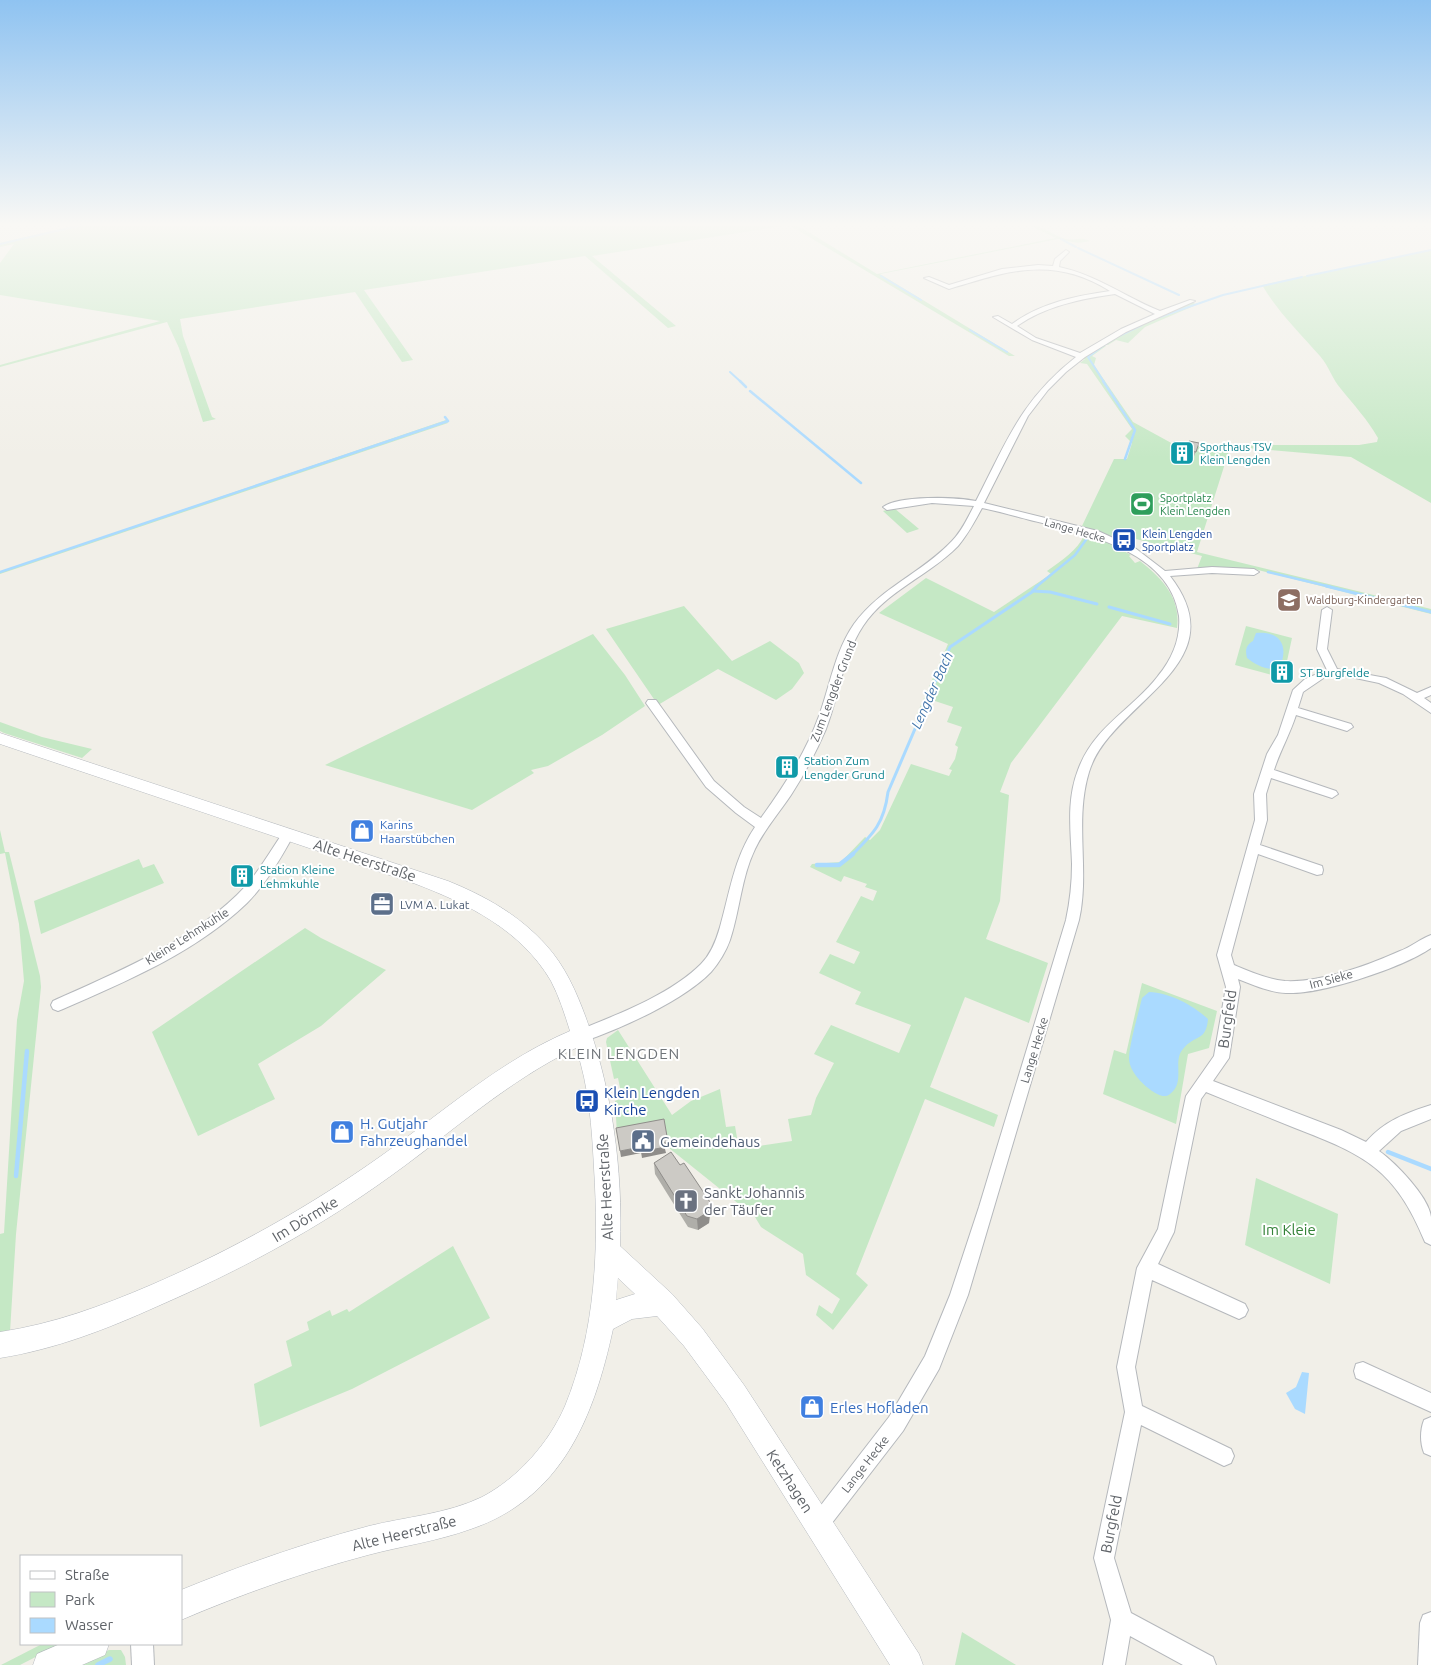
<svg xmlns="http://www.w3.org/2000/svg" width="1431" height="1665" viewBox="0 0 1431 1665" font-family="Ubuntu,sans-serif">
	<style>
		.green { fill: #c5e8c5 }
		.water { fill: #aadaff }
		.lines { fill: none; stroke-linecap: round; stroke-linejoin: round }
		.stream-far4 { stroke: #aadaff; stroke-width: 2 }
		.stream-far3 { stroke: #aadaff; stroke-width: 2.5 }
		.stream-far2 { stroke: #aadaff; stroke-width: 3 }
		.stream-far1 { stroke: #aadaff; stroke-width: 4.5 }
		.stream { stroke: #aadaff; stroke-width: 5.5 }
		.street-casing { stroke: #b5b8bc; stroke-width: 2 }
		.secondary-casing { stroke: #b6babf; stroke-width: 1 }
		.street { fill: #fff; fill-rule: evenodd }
		.secondary { fill: #fff; fill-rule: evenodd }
		.wall { fill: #afaea9 }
		.shaded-wall { fill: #8f8d8a }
		.building { fill: #cccac5; stroke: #8f8d8a }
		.labels { text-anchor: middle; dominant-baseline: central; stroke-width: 4; stroke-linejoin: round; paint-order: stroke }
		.far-culture-label { font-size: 11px; fill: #0d838f; stroke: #fff; text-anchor: start }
		.far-leisure-label { font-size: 11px; fill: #27864d; stroke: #fff; text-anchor: start }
		.far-street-label { font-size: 11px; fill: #5f6368; stroke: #fff }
		.far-transit-label { font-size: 11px; fill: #164399; stroke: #fff; text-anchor: start }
		.far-education-label { font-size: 11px; fill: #785e54; stroke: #fff; text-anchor: start }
		.culture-label { font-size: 12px; fill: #0d838f; stroke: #fff; text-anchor: start }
		.street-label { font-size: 12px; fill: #5f6368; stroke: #fff }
		.shop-label { font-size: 12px; fill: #366cbe; stroke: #fff; text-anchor: start }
		.service-label { font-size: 12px; fill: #4e5e75; stroke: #fff; text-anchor: start }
		.water-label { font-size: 14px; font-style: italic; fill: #4174aa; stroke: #fff }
		.near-street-label { font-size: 15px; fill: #5f6368; stroke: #fff }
		.quarter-label { font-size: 15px; letter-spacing: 1px; fill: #70757a; stroke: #fff }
		.near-transit-label { font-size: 15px; fill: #164399; stroke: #fff; text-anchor: start }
		.near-shop-label { font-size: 15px; fill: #366cbe; stroke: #fff; text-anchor: start }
		.near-service-label { font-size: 15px; fill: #4e5e75; stroke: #fff; text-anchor: start }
		.near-worship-label { font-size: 15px; fill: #5b616d; stroke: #fff; text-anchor: start }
		.near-park-label { font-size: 15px; fill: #348238; stroke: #fff }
	</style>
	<rect width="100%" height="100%" fill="#f1efe8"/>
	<g class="green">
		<polygon points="78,225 789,225 592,256 676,326 668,328 585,256 364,290 413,360 402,362 355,292 180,319 183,336 212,417 216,419 203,422 179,348 167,322 0,367 0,365 160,321 0,295 0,263 14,244 0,247 0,243"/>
		<path d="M789,225H797L877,274L1056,238L1029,225C1043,225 1053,236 1066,239C1076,241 1079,236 1090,241C1073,245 1073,241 1058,239L880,274L1015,356H1009Z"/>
		<path d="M1431,250V503L1351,457L1236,447L1230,449L1228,454L1197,552L1431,609V614L1250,568L1197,569L1202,556L1136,539L1134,543L1123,538L1122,540L1115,539L1082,526L1114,459H1127L1132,443L1125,436L1132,429L1087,364L1080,363L1085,359L1083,358L1100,345L1106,346L1092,356L1096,358L1094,365L1133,422L1175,445H1359L1377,442L1378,438C1367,419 1354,405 1341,389C1332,379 1329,366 1320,356C1300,333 1278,312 1262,285Z"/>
		<polygon points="1193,302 1196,305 1145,327 1128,343 1116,340 1108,345 1102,344 1162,314"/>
		<polygon points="446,420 448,423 0,574 0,572"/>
		<polygon points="894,508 919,529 907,533 883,511"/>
		<path d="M1085,534L1109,543L1131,555L1129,556L1135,563L1140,561C1162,578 1181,598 1177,628L1122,616L1011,763L1000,792L1009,795L1000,901L986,939L1048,963L1029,1023L965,997L930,1087L998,1115L994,1127L925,1099L856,1274L868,1285L833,1330L816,1315L819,1305L832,1314L840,1299L806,1275L803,1254L761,1227L755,1217L669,1148L617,1134L615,1101L622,1098L618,1078L614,1079L606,1042L607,1038L618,1030L672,1115L691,1101L720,1089L726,1127L735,1126L739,1149L792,1141L788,1119L811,1115L816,1098L834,1063L814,1054L831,1025L899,1053L911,1025L855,1004L861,992L819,973L830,954L854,964L860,952L836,942L861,896L873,901L877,891L865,887L867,884L844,876L841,882L810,867L812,864L841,862L865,837L870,840L880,830L911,764L949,776L952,770L949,769L955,759L958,747L955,745L962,727L947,722L953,707L932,700L923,716L917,714L948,644L879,613L926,578L994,612L1051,574L1047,571C1062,560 1077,551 1085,534Z"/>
		<polygon points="684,606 732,661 770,641 799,663 804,673 792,689 776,700 718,669 658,705 606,629"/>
		<polygon points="1246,626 1292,638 1284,675 1277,673 1276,676 1235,665"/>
		<polygon points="593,634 625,675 645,706 602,735 548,766 531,770 534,773 472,810 325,765"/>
		<polygon points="0,722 42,737 92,749 82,758 4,733 0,731"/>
		<polygon points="0,830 5,852 9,852 40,976 41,987 16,1234 10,1332 0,1334 0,1234 4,1233 17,1020 24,981 19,924 5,853 0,854"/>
		<polygon points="139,859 143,868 154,864 164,883 41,934 34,901"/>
		<polygon points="305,928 321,938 386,970 321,1026 258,1064 275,1099 198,1136 152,1032"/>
		<polygon points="1142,983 1217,1011 1209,1048 1188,1054 1176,1124 1103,1094 1114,1050 1126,1054"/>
		<polygon points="1256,1178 1338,1214 1330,1284 1245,1245"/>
		<polygon points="453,1246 490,1318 352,1389 260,1427 254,1384 292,1366 286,1341 309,1330 307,1322 330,1310 332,1316 347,1309 349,1312"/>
		<polygon points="962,1632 1016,1665 955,1665"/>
		<polygon points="42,1644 58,1644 57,1646 20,1665 1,1665"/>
		<polygon points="109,1650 121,1650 125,1657 126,1665 72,1665"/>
	</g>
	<g class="water">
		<path d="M1256,633C1280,631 1289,645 1280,667C1268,672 1256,665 1247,658C1245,650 1246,645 1253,641Z"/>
		<path d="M1149,992C1170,993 1193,1005 1208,1019C1206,1042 1195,1034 1183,1049C1172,1061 1186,1082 1170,1094C1164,1099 1157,1094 1152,1091C1142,1084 1129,1071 1129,1058C1130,1041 1138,1015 1142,998Z"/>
		<polygon points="1302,1372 1309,1373 1305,1414 1295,1409 1286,1393 1296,1387"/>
	</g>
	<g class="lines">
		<g class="stream-far4">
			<polyline points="1061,239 1076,247"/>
			<polyline points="0,244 82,225"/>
			<polyline points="1078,248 1179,295"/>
			<polyline points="881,276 921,300"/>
			<polyline points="1307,276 1431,250"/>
			<polyline points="1160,317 1223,295 1302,277"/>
			<polyline points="970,330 1007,352"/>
			<polyline points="1119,336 1142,325"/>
			<polyline points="730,372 741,382"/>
			<polyline points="1104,382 1088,357 1107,343"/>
		</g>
		<g class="stream-far3">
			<polyline points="740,381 746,387"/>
			<polyline points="1103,381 1135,430 1125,459"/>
			<polyline points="750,391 861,483"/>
			<polyline points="0,572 448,421 445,417"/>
			<polyline points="1268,572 1331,587"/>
			<polyline points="1036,587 1075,555 1088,537"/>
		</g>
		<g class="stream-far2">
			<polyline points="1326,586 1431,612"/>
			<polyline points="1033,591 1050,592 1097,604"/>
			<polyline points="1109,607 1170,624"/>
			<path d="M851,856C873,834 884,824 888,792L950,647L1032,592L1037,586"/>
		</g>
		<g class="stream-far1">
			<polyline points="817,865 839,865 853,854"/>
			<polyline points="1388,1152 1431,1169"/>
			<polyline points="16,1176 27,1051"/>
		</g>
		<polyline class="stream" points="98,1665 110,1659"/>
		<defs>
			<g id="street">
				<path d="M1066,250L1069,252L1060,261L1059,267C1097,275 1125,297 1160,311L1190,300L1195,301L1126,332L1085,357L1066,372L1048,390L1028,416L984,503L1098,531L1135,548L1165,571L1212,567L1254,569L1259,572L1254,575L1212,573L1170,576C1240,666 1110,702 1089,772C1074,821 1090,871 1079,920L968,1295L939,1369L903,1431L825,1532L818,1535L811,1532L808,1525L811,1518L889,1417L925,1356L950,1295L979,1207L1066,920C1070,901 1072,883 1072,864C1071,832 1066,801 1078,770C1094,726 1132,710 1158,676C1172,659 1181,638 1179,616C1170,550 1083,533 1030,520C1014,516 998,511 982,508C975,521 968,534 958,546C929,576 887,590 863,626C843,656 839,695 826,729C816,752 804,775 791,795C779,813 764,830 755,849C741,878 740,910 730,940C726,951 719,963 711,972C683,1001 620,1029 582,1042L577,1041L575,1036L577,1031C616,1015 670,995 701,964C711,954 716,941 720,927C730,892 734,858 755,827L736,813L706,787L646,703L648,700H656L714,781L744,807L761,818C784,786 805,754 819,716C830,686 835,651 854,624C880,588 922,573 952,541C962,531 967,519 974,506L932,503L887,510L883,507C899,495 956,497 976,501C1007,441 1021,400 1076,357L1032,340L993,317L998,316L1012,324C1041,303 1075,296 1110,291C1053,255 1008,271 949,289L924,278L929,277L949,285L1002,269L1038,265L1053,266L1055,259ZM1115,294L1155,314L1121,329L1080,353L1036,338L1017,326C1046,306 1080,299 1115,294Z"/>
				<path d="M1327,607L1332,610L1327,649L1337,669L1386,678L1417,693L1431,687V695L1424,698L1431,703V713L1403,694L1379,683L1341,675L1325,677L1303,692L1298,708L1351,724L1353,727L1347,731L1296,715C1290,734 1280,751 1274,770L1336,791L1338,794L1332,798L1271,778L1266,794L1267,820L1260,845L1322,866L1323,870L1322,874L1317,875L1258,854L1231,955L1234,965C1251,972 1267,979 1285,981C1320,983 1369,965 1400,951C1411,947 1420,939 1431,935V948C1402,968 1320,995 1286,993C1269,992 1253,985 1238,979L1240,987L1229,1058L1213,1081L1341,1130L1366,1142C1384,1121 1406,1113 1431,1105V1119L1401,1131L1379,1151C1395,1162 1429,1197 1431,1217C1431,1226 1431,1236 1431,1245L1425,1242C1395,1169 1365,1155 1295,1128C1265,1116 1235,1104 1206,1092L1201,1099L1174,1232L1158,1264L1245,1304L1248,1310L1245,1316L1239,1319L1152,1280L1135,1367L1142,1406L1231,1449L1234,1456L1231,1463L1224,1466L1141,1425L1114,1558L1131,1613L1213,1657L1216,1665H1183L1130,1636L1125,1665H1103L1111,1620L1094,1558L1125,1412L1117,1367L1137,1268L1158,1229L1186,1096L1214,1056L1226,987L1217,955L1255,820L1254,794L1267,754L1278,735L1293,690L1305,679L1327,670L1317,649L1322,610Z"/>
				<path d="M288,829L292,831L294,834C281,858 266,884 247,903C196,952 127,981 63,1009L58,1011L53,1009L51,1005L53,1001C117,972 186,944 237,895C256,877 269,853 284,831Z"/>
				<polygon points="1363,1362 1431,1393 1431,1412 1356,1378 1354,1371 1356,1364"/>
				<path d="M1431,1417V1456L1424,1453C1420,1443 1420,1430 1424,1420Z"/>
				<polygon points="1431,1612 1431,1665 1418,1665 1420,1623 1423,1615"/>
				<polygon points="131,1644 153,1644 154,1665 132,1665"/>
			</g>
			<g id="secondary">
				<path d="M0,733L448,881C485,896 519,915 546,945C565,966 576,991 586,1018C612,1090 623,1169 620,1246L672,1294L702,1328L744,1385L919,1654L923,1665H890L726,1403L684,1346L657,1316L632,1319L613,1329C594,1417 562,1498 471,1529C438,1541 402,1546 368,1555C304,1572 242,1594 181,1620V1590C242,1565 305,1543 369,1526C405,1517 447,1514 482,1497C518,1478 549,1443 565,1406C596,1331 599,1247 594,1168C592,1128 589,1086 576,1048C509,1080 452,1132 392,1175C319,1228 241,1270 158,1306C107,1329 56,1349 0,1358V1332C53,1324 102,1306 151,1285C232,1250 309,1207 381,1156C442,1113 501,1060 570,1031C565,1015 559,996 551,981C521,930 468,904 416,884L0,744ZM618,1278L635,1294L616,1300Z"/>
				<polygon points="60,1644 109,1644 105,1655 82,1665 33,1665 37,1654"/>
			</g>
		</defs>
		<use href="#street" class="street-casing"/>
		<use href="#secondary" class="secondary-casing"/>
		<use href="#street" class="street"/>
		<use href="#secondary" class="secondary"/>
	</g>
	<g class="wall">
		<polygon points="1189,441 1199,443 1193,459 1183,457"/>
		<polygon points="654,1163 680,1165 710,1202 710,1213 709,1223 698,1230 688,1227 655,1174"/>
	</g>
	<g class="shaded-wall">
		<polygon points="668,1142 669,1148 665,1149 666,1153 642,1158 641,1152 662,1143"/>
		<polygon points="641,1147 641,1153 621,1157 620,1151"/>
		<polygon points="710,1202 710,1213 709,1223 698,1230 697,1219"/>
	</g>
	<g class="building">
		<polygon points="1189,441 1199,443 1196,452 1185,450"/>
		<polygon points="664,1119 668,1142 662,1143 665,1147 641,1152 641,1147 620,1151 616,1128"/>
		<polygon points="671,1152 680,1165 684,1163 710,1202 708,1212 697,1219 687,1216 654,1163"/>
	</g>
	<linearGradient id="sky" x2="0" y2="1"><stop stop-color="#8fc3f1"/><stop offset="0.49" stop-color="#f9f8f5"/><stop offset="1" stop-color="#f9f8f5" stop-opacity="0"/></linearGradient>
	<rect width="1431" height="458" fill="url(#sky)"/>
	<defs>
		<symbol id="building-square" viewBox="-11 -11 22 22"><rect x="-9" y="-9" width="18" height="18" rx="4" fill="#0f9aa8" stroke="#fff"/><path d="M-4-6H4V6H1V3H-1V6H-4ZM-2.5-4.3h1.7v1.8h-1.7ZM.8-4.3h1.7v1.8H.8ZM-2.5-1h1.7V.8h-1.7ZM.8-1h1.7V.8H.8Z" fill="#fff"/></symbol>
		<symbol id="stadium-square" viewBox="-11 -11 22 22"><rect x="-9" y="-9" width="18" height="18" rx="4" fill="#2e9e5b" stroke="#fff"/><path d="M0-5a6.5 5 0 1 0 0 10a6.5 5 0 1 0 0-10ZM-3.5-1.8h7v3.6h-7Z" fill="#fff"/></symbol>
		<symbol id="bus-square" viewBox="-11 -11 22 22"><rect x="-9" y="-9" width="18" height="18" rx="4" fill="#1a4fb4" stroke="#fff"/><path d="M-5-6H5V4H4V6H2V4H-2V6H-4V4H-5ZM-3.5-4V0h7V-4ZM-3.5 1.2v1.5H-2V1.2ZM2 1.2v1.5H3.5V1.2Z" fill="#fff"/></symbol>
		<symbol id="school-square" viewBox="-11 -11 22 22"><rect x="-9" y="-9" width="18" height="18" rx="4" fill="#8d6e63" stroke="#fff"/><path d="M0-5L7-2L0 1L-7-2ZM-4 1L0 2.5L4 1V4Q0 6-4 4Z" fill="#fff"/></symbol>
		<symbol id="shop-square" viewBox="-11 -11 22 22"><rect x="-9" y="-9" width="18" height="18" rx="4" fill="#3f7fe0" stroke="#fff"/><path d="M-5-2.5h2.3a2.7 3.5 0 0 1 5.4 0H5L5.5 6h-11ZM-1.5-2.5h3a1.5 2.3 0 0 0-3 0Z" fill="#fff"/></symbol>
		<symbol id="office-square" viewBox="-11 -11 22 22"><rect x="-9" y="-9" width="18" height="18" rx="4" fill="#5c6f8a" stroke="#fff"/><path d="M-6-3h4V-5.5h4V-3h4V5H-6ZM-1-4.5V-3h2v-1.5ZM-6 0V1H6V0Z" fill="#fff"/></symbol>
		<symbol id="civic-square" viewBox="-11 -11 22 22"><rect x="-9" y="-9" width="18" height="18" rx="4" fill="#5c6f8a" stroke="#fff"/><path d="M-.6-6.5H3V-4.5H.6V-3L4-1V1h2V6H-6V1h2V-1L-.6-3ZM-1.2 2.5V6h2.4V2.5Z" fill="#fff"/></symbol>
		<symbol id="church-square" viewBox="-11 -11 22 22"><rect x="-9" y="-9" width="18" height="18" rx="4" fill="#6b7280" stroke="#fff"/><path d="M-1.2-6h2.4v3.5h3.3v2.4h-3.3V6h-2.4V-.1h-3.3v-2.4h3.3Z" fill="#fff"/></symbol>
	</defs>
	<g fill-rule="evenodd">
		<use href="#building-square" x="1168" y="439" width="28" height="28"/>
		<use href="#stadium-square" x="1128" y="490" width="28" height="28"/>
		<use href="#bus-square" x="1110" y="526" width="28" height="28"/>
		<use href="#school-square" x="1275" y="586" width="28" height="28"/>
		<use href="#building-square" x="1268" y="658" width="28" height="28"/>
		<use href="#building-square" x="773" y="753" width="28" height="28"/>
		<use href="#shop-square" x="348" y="817" width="28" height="28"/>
		<use href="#building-square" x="228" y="862" width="28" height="28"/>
		<use href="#office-square" x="368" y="890" width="28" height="28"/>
		<use href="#bus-square" x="573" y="1087" width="28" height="28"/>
		<use href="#shop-square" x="328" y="1118" width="28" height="28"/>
		<use href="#civic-square" x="629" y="1127" width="28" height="28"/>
		<use href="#church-square" x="672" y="1187" width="28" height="28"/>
		<use href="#shop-square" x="798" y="1393" width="28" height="28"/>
	</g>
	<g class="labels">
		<g class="far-culture-label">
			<text x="1200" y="447">Sporthaus TSV<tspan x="1200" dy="13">Klein Lengden</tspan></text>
		</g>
		<g class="far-leisure-label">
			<text x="1160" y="498">Sportplatz<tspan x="1160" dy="13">Klein Lengden</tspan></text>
		</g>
		<g class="far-street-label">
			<text transform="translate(1075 530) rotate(16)">Lange Hecke</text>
		</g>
		<g class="far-transit-label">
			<text x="1142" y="534">Klein Lengden<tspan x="1142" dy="13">Sportplatz</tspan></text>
		</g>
		<g class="far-education-label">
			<text x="1306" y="600">Waldburg-Kindergarten</text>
		</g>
		<g class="culture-label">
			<text x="1300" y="672">ST Burgfelde</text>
			<text x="804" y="760">Station Zum<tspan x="804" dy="14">Lengder Grund</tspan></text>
			<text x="260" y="869">Station Kleine<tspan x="260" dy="14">Lehmkuhle</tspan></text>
		</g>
		<g class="street-label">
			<text transform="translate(833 691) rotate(-69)">Zum Lengder Grund</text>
			<text transform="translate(187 936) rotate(-32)">Kleine Lehmkuhle</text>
			<text transform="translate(1331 979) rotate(-15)">Im Sieke</text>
			<text transform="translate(1034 1050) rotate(-73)">Lange Hecke</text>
			<text transform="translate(865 1464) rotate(-52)">Lange Hecke</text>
		</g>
		<g class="shop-label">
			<text x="380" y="824">Karins<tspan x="380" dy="14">Haarstübchen</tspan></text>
		</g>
		<g class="service-label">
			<text x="400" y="904">LVM A. Lukat</text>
		</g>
		<g class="water-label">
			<text transform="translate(932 690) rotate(-66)">Lengder Bach</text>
		</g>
		<g class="near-street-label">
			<text transform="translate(365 860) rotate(18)">Alte Heerstraße</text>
			<text transform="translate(1227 1019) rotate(-82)">Burgfeld</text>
			<text transform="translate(605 1187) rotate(-93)">Alte Heerstraße</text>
			<text transform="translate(305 1219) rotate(-31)">Im Dörmke</text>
			<text transform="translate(790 1481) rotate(57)">Ketzhagen</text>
			<text transform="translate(1111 1524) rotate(-79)">Burgfeld</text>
			<text transform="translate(404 1533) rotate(-14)">Alte Heerstraße</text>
		</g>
		<g class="quarter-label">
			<text x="619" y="1053">KLEIN LENGDEN</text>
		</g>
		<g class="near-transit-label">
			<text x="604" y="1092">Klein Lengden<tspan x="604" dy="17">Kirche</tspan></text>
		</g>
		<g class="near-shop-label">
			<text x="360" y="1123">H. Gutjahr<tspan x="360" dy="17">Fahrzeughandel</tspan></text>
			<text x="830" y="1407">Erles Hofladen</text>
		</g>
		<g class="near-service-label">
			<text x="660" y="1141">Gemeindehaus</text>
		</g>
		<g class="near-worship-label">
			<text x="704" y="1192">Sankt Johannis<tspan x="704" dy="17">der Täufer</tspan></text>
		</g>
		<g class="near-park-label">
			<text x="1289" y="1229">Im Kleie</text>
		</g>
	</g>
	<rect x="20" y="1555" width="162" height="90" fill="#ffffff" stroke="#bfc1c3"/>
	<rect x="30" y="1571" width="25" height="8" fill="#ffffff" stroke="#bfc1c3"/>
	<text x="65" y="1580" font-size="15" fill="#5f6368">Straße</text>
	<rect x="30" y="1592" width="25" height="15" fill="#c5e8c5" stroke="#bfc1c3"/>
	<text x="65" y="1605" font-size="15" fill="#5f6368">Park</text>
	<rect x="30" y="1618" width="25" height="15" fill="#aadaff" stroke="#bfc1c3"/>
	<text x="65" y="1630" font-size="15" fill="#5f6368">Wasser</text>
</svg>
